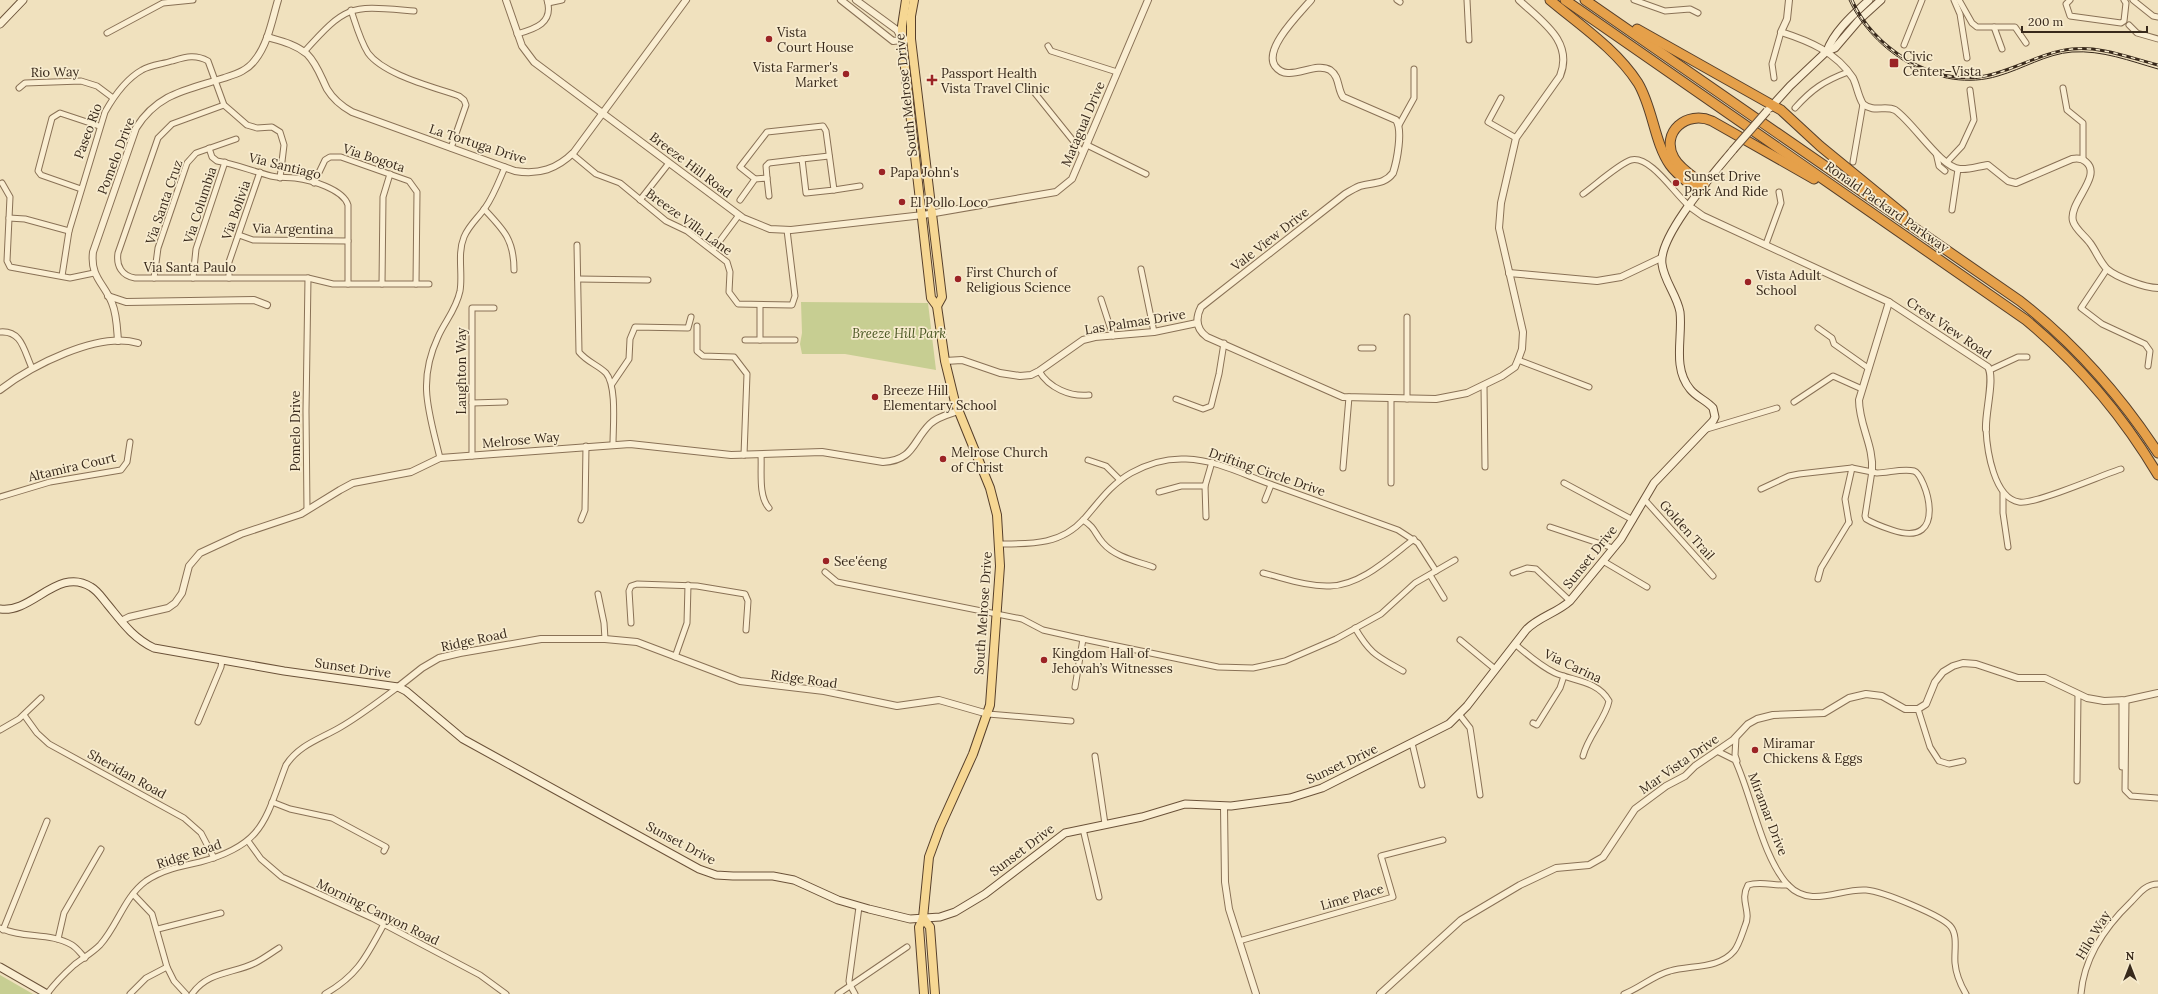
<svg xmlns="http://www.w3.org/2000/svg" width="2158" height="994" viewBox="0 0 2158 994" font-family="Lora,serif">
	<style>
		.green { fill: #c7ce92 }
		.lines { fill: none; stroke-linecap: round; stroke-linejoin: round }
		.minor-casing { stroke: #897156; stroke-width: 7 }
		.tertiary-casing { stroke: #897156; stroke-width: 8 }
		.secondary-casing { stroke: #6b5239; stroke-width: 9 }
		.primary-casing { stroke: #563f2b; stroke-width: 10 }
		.motorway-casing { stroke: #563f2b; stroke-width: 11 }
		.minor { stroke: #faeed2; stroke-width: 5 }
		.tertiary { stroke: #faeed2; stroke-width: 6 }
		.secondary { stroke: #faeed2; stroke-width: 7 }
		.primary { stroke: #f6d793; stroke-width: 8 }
		.motorway { stroke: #e5a04a; stroke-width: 9 }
		.tram { stroke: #38291b; stroke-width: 1 }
		.rail-casing { stroke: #38291b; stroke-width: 3 }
		.rail { stroke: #f7ebce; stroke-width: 1.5; stroke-dasharray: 4.5; stroke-linecap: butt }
		.secondary-bridge-casing { stroke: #6b5239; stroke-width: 9; stroke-linecap: butt }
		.secondary-bridge { stroke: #faeed2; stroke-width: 7 }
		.poi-dot { fill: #9b2325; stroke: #f7ebce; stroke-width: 1.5 }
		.labels { text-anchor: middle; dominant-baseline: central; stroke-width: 3.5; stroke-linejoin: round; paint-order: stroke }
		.poi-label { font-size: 13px; fill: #38291b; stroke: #f7ebce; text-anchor: start }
		.street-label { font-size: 13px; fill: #38291b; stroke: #f7ebce }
		.park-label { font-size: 13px; font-style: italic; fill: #485521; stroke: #f7ebce }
	</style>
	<rect width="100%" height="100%" fill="#f0e1be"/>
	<g class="green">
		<polygon points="801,302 928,303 936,370 845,354 802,354 800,344 802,333"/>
		<polygon points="0,975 33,994 0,994"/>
	</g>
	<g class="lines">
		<defs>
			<g id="minor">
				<polyline points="1397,0 1400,2"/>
				<polyline points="1467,0 1469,40"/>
				<polyline points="1634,0 1665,11 1690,9 1698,13"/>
				<polyline points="1954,0 1960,14 1967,58"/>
				<polyline points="1959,0 1972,23 1977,27 2015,27 2026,43"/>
				<polyline points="2070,0 2066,4 2070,16 2121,23 2124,21 2126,3 2124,0"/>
				<polyline points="2133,0 2153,16 2158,17"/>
				<polyline points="548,3 562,0"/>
				<path d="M351,10C356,25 360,40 368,53C384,75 434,87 459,96L464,100L466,105L451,148"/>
				<polyline points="2129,25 2137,33 2158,39"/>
				<polyline points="1994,27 2002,49"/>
				<polyline points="107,33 163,3 193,0"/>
				<path d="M517,34C535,29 554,23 547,0"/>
				<polyline points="1904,45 1922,0"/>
				<polyline points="1048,46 1051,51 1117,72"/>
				<path d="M304,52C348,3 350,6 414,11"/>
				<polyline points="1774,78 1772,64 1781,32"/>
				<polyline points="19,88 25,83 81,81 97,86 113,98"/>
				<polyline points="2063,88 2067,110 2083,123 2083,159"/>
				<polyline points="1034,92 1083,153"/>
				<polyline points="1501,98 1488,122 1516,138"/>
				<path d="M224,105L172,124L158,138L118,253C116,266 122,276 135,278H308L333,284H429"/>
				<path d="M1795,108C1812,89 1824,81 1848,72"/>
				<polyline points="1399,125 1414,98 1414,69"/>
				<polyline points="1087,145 1146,174"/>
				<path d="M209,148L212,157L217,161C235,164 252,171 271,176C279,178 287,177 295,178C311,180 343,189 348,205V284"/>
				<polyline points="1936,153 1939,166 1945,171"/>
				<polyline points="572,154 596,174 620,183 666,221 687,231 727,262 730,272 729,292 738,304 792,305 795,296 787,230"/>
				<polyline points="802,159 829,156"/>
				<polyline points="1853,162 1863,104"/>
				<polyline points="1947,162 1962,146 1974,120 1970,90"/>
				<polyline points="755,179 740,167 767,132 823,126 826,131 834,190 806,193 802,159 769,163 766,166 767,178"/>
				<polyline points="2,183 10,197 7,261 10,267 70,278 94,273"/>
				<polyline points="314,183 325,160 330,157 341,157 409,181 417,192 416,284"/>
				<polyline points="81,189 41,175 38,171 52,118 60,113 99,126"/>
				<polyline points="834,190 860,186"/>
				<path d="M1583,194C1593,187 1620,163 1631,160C1650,155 1674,193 1689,206"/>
				<polyline points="640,200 669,163"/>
				<polyline points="740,200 755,179 767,178 769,196"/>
				<path d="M484,209C504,230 514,240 514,270"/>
				<polyline points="1952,210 1958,169"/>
				<polyline points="9,218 25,219 69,231"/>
				<polyline points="239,235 253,240 348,241"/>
				<polyline points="1766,244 1781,203 1779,192"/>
				<path d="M577,245L579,352C587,362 598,365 606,373C617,386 613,427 613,444"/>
				<polyline points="713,250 739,215"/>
				<polyline points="1141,269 1154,332"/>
				<polyline points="2107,269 2081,308 2102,324 2145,344 2150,351 2148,366"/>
				<path d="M62,276L69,231L105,112C114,96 126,79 142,70C150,65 163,64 172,61C186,57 195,54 208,61L224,105L231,111L247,125L257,128L272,127L280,132L284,145L280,178"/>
				<polyline points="154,278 158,248 187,163 196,153 236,139"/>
				<polyline points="193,278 196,249 225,162"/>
				<polyline points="229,278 229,262 260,172"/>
				<polyline points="578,279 648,280"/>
				<polyline points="382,284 383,197 390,174"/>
				<polyline points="1101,299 1113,336"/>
				<polyline points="760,306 760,340"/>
				<polyline points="697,326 697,351 703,356 734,357 747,374 744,455"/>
				<polyline points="1818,328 1832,338 1834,344 1868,368"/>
				<path d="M0,332C22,330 24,351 32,368"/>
				<polyline points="745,340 795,340"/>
				<polyline points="1361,348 1373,348"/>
				<polyline points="1518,360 1589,387"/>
				<polyline points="1990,370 2018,357 2027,357"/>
				<path d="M1039,371C1049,388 1070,397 1089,395"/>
				<polyline points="612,384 629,359 630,339 635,327 688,328 691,317"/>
				<polyline points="1484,386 1485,467"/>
				<polyline points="1176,399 1203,409 1211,406 1219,374 1224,343"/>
				<polyline points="1391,399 1391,483"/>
				<polyline points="1407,399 1407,317"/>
				<polyline points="1794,402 1833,376 1862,389"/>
				<polyline points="472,403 505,402"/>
				<polyline points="1707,429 1777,408"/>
				<path d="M1986,429C1987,451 1994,498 2019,502C2034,505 2102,475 2121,469"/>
				<path d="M761,455C762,470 758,496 769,508"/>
				<polyline points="472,456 472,308 494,308"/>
				<path d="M440,458C429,412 417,382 438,337C445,321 456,310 460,291C463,274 457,254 464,237C469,225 478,218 485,208C494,195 499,181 505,167"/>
				<polyline points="1088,460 1106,466 1120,480"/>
				<polyline points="1343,468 1349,397"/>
				<polyline points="1564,483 1633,520"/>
				<path d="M1761,489L1789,476L1799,474L1852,468L1877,473C1888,473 1903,468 1914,471C1925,474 1951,550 1892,530C1883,527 1874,524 1866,519L1865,516L1872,471"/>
				<polyline points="1159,492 1181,486 1205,486"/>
				<polyline points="2003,493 2003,513 2008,547"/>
				<polyline points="0,497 50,482 121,470 127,462 130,442"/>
				<polyline points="1644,499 1713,576"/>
				<polyline points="1265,500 1271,485"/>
				<polyline points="307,510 306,411 308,278"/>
				<polyline points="1206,517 1205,486 1212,462"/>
				<polyline points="581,520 585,510 586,446"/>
				<path d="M1083,520C1096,528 1094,533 1103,543C1115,557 1136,561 1153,567"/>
				<polyline points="1849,523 1845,499 1852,468"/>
				<polyline points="1550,527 1613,548"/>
				<path d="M1000,544C1031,544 1061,545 1084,519C1099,502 1110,485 1131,473C1147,464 1167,458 1186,459C1217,460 1244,475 1273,485C1314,500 1356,515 1398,530L1418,543L1436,571"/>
				<polyline points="1603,561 1647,587"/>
				<polyline points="825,572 837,582 1022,619 1043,630 1083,639 1218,667 1253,668 1285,661 1336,639 1381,614 1415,583 1455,560"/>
				<path d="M1263,573C1284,578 1308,587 1330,586C1362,585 1390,557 1414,539"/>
				<polyline points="1513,573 1527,568 1536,569 1570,601"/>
				<polyline points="1430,575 1444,598"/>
				<polyline points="1818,579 1821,568 1849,522"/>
				<polyline points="598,594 604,623 605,639"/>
				<polyline points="631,623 629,591 631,586 637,584 697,586 745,594 748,601 746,630"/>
				<path d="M1355,628C1371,655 1377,656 1403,671"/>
				<polyline points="1460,640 1495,669"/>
				<path d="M1515,644C1528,655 1540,666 1555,673C1574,681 1598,681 1609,701C1606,718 1588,736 1583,756"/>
				<polyline points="675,657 687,623 688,585"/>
				<polyline points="1075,687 1083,639"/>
				<polyline points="2126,700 2125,790 2131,796 2157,798"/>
				<polyline points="1918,709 1930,747 1939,761 1949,764 1963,761"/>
				<polyline points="988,714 1071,721"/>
				<polyline points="1459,714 1470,728 1471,734 1480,795"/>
				<polyline points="24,715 37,733 49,744 184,818 201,833 214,858"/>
				<polyline points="198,722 221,667 222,660"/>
				<polyline points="1533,723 1537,725 1560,688 1564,676"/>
				<polyline points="0,730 19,719 41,698"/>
				<polyline points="1736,737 1735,755 1737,761"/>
				<polyline points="1412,743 1422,785"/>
				<path d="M1717,751L1735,760C1752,796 1762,857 1788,885C1811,909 1840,888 1866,890C1882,891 1943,916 1951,927C1958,936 1954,952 1955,963C1956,974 1960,984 1966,994"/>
				<polyline points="1095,756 1105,824"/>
				<polyline points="2122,767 2122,700"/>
				<polyline points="2077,781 2078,694"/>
				<polyline points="272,802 290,809 332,818 386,847 384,851"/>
				<polyline points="1083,829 1099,897"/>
				<polyline points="248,841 261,859 282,877 372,918 480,975 506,994"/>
				<polyline points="133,894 152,914 167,967 174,981 186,994"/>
				<path d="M0,928C23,939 50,932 72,945C77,948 81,954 85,958"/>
				<polyline points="158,929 221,913"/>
				<polyline points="3,930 47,821"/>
				<polyline points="58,939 64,913 101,849"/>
				<polyline points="1239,941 1393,897 1381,856 1443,840"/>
				<path d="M47,994C55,983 64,974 74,965C83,958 92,953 100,945C118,925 124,897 146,881C162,870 181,866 200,862C264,845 265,820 286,765C299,745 320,739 339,728C360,716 379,701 398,687"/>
				<polyline points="130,994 146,978 167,967"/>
				<path d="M192,994C208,971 233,974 255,963C263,959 271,953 279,948"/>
				<path d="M325,994C358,975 366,957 384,924"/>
				<polyline points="838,994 907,947"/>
				<polyline points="855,994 850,985 849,981 859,907"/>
				<path d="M1624,994C1640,988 1654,975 1670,971C1691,965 1719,969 1734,951C1739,945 1742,934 1745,926C1752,911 1739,901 1748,885C1761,881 1774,886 1788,885"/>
				<path d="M2081,994C2084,957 2105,927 2131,902C2139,894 2145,884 2158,884"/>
			</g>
			<g id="tertiary">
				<polyline points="506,0 522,46 534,62 743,218 770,229 791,230 923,215 1056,192 1072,179 1148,0"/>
				<polyline points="841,0 893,41 911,39"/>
				<polyline points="856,0 897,30 902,40"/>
				<path d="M1311,0C1300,13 1263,49 1275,66C1278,70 1283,73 1288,73C1301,74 1318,63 1330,70C1340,77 1337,88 1343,97L1396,120C1403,130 1397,161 1393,173C1384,185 1373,182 1360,186C1355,188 1350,191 1345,194L1201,307C1195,319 1196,329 1207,337L1343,397L1436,399L1467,393L1502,376L1515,367L1518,360L1522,349L1523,332L1499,228L1501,203L1516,138L1560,76C1574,41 1541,21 1519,0"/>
				<path d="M1789,0L1787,19L1781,32C1809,41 1836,52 1853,78C1857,86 1858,96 1863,104C1874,113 1885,105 1895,110C1913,122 1941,168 1960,169C1969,170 1979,166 1988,165L2008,181L2016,183L2072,159C2077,158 2082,158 2086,162C2103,176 2068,203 2073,221C2075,229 2085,236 2090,243C2096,251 2100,262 2107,269C2116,277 2145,288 2158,288"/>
				<path d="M267,37C281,41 295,44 307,54C317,64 321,77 327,89C333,99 343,107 352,112L515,171C539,175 557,169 574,152L686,0"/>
				<path d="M1689,206L1703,216L1889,302L1988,367C1995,378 1985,413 1986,429"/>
				<polyline points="1509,273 1597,281 1621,277 1661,258"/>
				<polyline points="108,296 126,302 254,300 267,305"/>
				<path d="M118,341C117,329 117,315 112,303C104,283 90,277 93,252L136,128C158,93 187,90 224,78C236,74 247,71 255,60C268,44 272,20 278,0"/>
				<polyline points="945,361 962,360 1000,373 1020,376 1031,375 1039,371 1083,340 1095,337 1154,332 1197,323"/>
				<path d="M0,390C31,366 98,331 138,343"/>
				<path d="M1872,471C1874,446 1859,425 1859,400L1889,302"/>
				<path d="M121,621L129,617L168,608L175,603L182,593L189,566L200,553L241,534L301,514L340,490L353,483L411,472L440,458L630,444L731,455L822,452L883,462C914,460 912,442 930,424C937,417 949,414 958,411"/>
				<polyline points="398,687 422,668 439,658 460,653 541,639 605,639 637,642 740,681 824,691 897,706 939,700 988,714"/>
				<polyline points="1224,807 1225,882 1229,909 1256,994"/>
				<polyline points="1380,994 1461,920 1520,885 1556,868 1589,865 1603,857 1635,809 1666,786 1685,776 1695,766 1733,740 1748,724 1757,719 1773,715 1824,713 1849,698 1866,694 1882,696 1905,709 1918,709 1926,704 1935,682 1943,672 1953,666 1963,663 1976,664 2018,678 2045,678 2087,698 2104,701 2126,700 2158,693"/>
			</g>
			<g id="secondary">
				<polyline points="0,24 23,0"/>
				<path d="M1827,51C1834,31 1854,14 1869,0"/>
				<polyline points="1770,108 1790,86 1827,51 1835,48 1859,20 1881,0"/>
				<path d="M0,609C32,614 58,566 91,587C98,591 102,598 108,605C122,622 133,638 154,648L284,671L398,687L406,691L463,739L699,869L716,875L733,876H773L794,880L838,900L869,909L910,919L940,917L955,912L985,894L1065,833L1142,817L1185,804L1231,806L1290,798L1322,788L1449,724L1467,706L1526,630C1538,617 1557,613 1570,601L1621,539L1654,483L1713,421L1715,417L1713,408C1706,400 1696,397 1690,389C1672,367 1683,337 1680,312C1677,295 1664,281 1662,264C1658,236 1715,172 1733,150"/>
				<polyline points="0,967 47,994"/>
			</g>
			<g id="primary">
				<polyline points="906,0 902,26 902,41 931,298 937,306 945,361 955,402 990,488 997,515 1000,566 990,705 973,754 940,827 929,857 923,918 919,927 924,994"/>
				<polyline points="914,0 911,16 911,39 942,297 937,306"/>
				<polyline points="923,918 930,927 935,994"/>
			</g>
			<g id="motorway">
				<path d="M1550,0C1581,26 1616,49 1638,83C1653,108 1654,142 1670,165C1677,175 1689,183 1699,192"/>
				<path d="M1565,0L2026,320C2079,364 2123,416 2158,475"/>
				<path d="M1585,0L2020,301C2075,344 2120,395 2158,453"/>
				<polyline points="1637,29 1781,110 1820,146 1903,214"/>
				<path d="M1704,185C1694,177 1680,169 1674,158C1660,132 1687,110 1712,121L1814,179"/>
			</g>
		</defs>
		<use href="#minor" class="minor-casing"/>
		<use href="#tertiary" class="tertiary-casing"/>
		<use href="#secondary" class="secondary-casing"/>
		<use href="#primary" class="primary-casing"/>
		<use href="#motorway" class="motorway-casing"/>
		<use href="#minor" class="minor"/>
		<use href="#tertiary" class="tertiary"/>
		<use href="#secondary" class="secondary"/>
		<use href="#primary" class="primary"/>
		<use href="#motorway" class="motorway"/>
		<path class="tram" d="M1849,0C1873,53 1939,94 1998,76C2023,69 2046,54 2072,52C2102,50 2130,61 2158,69"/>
		<defs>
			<path id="rail" d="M1852,0C1872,47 1934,87 1985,76C2015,70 2042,52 2072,49C2101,46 2130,58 2158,65"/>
		</defs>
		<use href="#rail" class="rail-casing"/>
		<use href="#rail" class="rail"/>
		<defs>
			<polyline id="secondary-bridge" points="1733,150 1767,111"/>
		</defs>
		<use href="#secondary-bridge" class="secondary-bridge-casing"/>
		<use href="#secondary-bridge" class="secondary-bridge"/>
	</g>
	<g class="poi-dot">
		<circle cx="769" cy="39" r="4"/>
		<rect x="1889" y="58" width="10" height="10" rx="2"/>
		<circle cx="846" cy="74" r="4"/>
		<path d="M930 74h4v4h4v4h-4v4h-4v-4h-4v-4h4z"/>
		<circle cx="882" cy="172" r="4"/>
		<circle cx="1676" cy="183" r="4"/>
		<circle cx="902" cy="202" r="4"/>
		<circle cx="958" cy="279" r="4"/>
		<circle cx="1748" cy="282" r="4"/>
		<circle cx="875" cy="397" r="4"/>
		<circle cx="943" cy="459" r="4"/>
		<circle cx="826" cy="561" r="4"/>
		<circle cx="1044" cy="660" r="4"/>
		<circle cx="1755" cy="750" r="4"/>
	</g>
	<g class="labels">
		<g class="poi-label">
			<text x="777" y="32">Vista<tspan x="777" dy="15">Court House</tspan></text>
			<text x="1903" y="56">Civic<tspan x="1903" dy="15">Center–Vista</tspan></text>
			<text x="838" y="67" text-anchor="end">Vista Farmer's<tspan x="838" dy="15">Market</tspan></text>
			<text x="941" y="73">Passport Health<tspan x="941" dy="15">Vista Travel Clinic</tspan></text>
			<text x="890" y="172">Papa John's</text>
			<text x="1684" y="176">Sunset Drive<tspan x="1684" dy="15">Park And Ride</tspan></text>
			<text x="910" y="202">El Pollo Loco</text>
			<text x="966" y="272">First Church of<tspan x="966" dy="15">Religious Science</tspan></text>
			<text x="1756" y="275">Vista Adult<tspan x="1756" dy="15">School</tspan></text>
			<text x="883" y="390">Breeze Hill<tspan x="883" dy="15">Elementary School</tspan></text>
			<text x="951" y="452">Melrose Church<tspan x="951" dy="15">of Christ</tspan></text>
			<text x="834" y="561">See'éeng</text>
			<text x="1052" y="653">Kingdom Hall of<tspan x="1052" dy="15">Jehovah’s Witnesses</tspan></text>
			<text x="1763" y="743">Miramar<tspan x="1763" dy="15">Chickens &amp; Eggs</tspan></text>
		</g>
		<g class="street-label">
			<text transform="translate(55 72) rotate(-1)">Rio Way</text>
			<text transform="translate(906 95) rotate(-96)">South Melrose Drive</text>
			<text transform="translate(1083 124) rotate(-67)">Matagual Drive</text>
			<text transform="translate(88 131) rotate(-70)">Paseo Rio</text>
			<text transform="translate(478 144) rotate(18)">La Tortuga Drive</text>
			<text transform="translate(116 156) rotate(-69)">Pomelo Drive</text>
			<text transform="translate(374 158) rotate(18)">Via Bogota</text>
			<text transform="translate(691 165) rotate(37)">Breeze Hill Road</text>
			<text transform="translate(285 166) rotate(14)">Via Santiago</text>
			<text transform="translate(164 202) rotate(-71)">Via Santa Cruz</text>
			<text transform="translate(200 205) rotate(-72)">Via Columbia</text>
			<text transform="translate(1887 207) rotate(35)">Ronald Packard Parkway</text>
			<text transform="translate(236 210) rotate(-71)">Via Bolivia</text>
			<text transform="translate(689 222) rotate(36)">Breeze Villa Lane</text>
			<text transform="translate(293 229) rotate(1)">Via Argentina</text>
			<text transform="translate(1270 239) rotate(-38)">Vale View Drive</text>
			<text x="190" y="267">Via Santa Paulo</text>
			<text transform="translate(1135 322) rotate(-9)">Las Palmas Drive</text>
			<text transform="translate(1949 328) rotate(34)">Crest View Road</text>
			<text transform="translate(461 371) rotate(-90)">Laughton Way</text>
			<text transform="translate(295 431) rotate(-90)">Pomelo Drive</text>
			<text transform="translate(521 440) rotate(-5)">Melrose Way</text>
			<text transform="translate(72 467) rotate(-13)">Altamira Court</text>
			<text transform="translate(1267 472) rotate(19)">Drifting Circle Drive</text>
			<text transform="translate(1687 530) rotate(48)">Golden Trail</text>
			<text transform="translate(1590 557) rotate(-51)">Sunset Drive</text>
			<text transform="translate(983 613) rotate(-86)">South Melrose Drive</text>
			<text transform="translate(474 640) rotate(-12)">Ridge Road</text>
			<text transform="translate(1573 666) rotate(25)">Via Carina</text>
			<text transform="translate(353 668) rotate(8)">Sunset Drive</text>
			<text transform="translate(804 679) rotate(8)">Ridge Road</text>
			<text transform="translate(1342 764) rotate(-25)">Sunset Drive</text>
			<text transform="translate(1679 764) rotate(-35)">Mar Vista Drive</text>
			<text transform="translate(127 774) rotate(29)">Sheridan Road</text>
			<text transform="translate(1768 814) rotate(69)">Miramar Drive</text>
			<text transform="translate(681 843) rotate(28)">Sunset Drive</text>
			<text transform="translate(1022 850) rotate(-37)">Sunset Drive</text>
			<text transform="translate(189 854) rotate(-18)">Ridge Road</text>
			<text transform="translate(1352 897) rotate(-16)">Lime Place</text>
			<text transform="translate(378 912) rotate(26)">Morning Canyon Road</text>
			<text transform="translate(2093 935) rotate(-59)">Hilo Way</text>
		</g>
		<g class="park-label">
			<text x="899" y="333">Breeze Hill Park</text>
		</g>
	</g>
	<g transform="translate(2130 966)" stroke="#f7ebce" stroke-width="3" paint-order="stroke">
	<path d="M0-3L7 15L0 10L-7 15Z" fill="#38291b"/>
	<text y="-6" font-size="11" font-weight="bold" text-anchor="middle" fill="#38291b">N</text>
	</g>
	<path d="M2022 26v6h125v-6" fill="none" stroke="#38291b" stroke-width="2"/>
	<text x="2028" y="26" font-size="12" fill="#38291b" stroke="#f7ebce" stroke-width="3" paint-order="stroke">200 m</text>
</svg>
